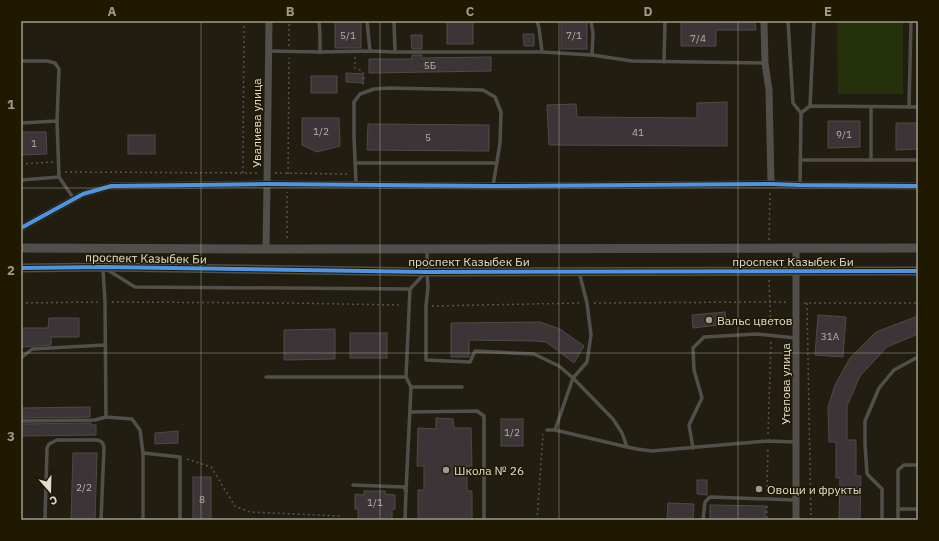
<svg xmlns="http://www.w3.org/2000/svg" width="939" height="541" viewBox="0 0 939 541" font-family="'IBM Plex Sans',sans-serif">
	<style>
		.green { fill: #25310c }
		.building { fill: #3c3538; stroke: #4e4a48 }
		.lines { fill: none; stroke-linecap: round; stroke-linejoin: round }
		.path { stroke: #57544e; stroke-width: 1.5; stroke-dasharray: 2 3; stroke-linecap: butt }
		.service { stroke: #524f4b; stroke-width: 3.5 }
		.minor { stroke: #524f4b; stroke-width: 7 }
		.tertiary { stroke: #524f4b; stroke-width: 9 }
		.cycleway-casing { stroke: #1f1902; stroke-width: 6 }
		.cycleway { stroke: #4d94e3; stroke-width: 4 }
		.grid { fill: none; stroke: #9e9a8c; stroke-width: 1; stroke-opacity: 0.55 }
		.poi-dot { fill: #9e9a8c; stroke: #1f1902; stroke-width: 1.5 }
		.labels { text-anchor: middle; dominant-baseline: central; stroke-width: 3; stroke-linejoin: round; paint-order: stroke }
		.number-label { font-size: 10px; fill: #b8b3a9 }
		.street-label { font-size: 12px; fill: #e1ddcf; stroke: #1f1902 }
		.poi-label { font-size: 12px; fill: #e1ddcf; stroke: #1f1902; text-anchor: start }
		.neatline { fill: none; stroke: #9e9a8c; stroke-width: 1.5 }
		.grid-label { font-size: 13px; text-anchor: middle; font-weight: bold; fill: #9e9a8c }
	</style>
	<rect width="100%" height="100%" fill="#211e11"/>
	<polygon class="green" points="837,21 903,21 903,94 838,94"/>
	<g class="building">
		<rect x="335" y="21" width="26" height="27"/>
		<rect x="447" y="21" width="26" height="23"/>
		<rect x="561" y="21" width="26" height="28"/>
		<polygon points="681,21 755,21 756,30 716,30 716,46 681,46"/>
		<polygon points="523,34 534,34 534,46 524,46"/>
		<polygon points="411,35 422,35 422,49 412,49"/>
		<polygon points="412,55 422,55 422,58 491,57 491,71 369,73 369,59 412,59"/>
		<polygon points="346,73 363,74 363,83 346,82"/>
		<rect x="311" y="76" width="26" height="17"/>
		<polygon points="727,102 727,146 549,145 547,105 576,104 577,117 697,118 697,103"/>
		<polygon points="302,118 339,118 340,146 317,152 302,145"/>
		<polygon points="828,121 860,121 860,147 828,148"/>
		<polygon points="896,123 918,123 918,149 896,150"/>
		<polygon points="368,124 489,125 489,151 367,150"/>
		<polygon points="21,132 46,132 47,154 21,155"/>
		<rect x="128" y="135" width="27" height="19"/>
		<polygon points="725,312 726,324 693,328 692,315"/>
		<polygon points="818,315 846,317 843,357 815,355"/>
		<polygon points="918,316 918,334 887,347 860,376 847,406 847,440 856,440 856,476 861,476 860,520 839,520 840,478 836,478 836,442 829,442 828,407 835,385 850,358 876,332"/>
		<polygon points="49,318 79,318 79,337 51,337 51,345 21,347 21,328 48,328"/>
		<polygon points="540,322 560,329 584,346 574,363 546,342 536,341 469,340 469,357 451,357 451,323"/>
		<polygon points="335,329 335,359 284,360 284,330"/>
		<rect x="350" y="333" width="37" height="25"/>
		<polygon points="90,407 90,417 21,418 21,408"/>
		<polygon points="436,418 453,419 454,428 471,428 472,466 467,466 467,491 472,491 472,520 418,520 418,490 424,490 424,466 417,466 418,428 436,429"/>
		<rect x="501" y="419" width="22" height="27"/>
		<polygon points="91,423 91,425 96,425 96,435 21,436 21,424"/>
		<polygon points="178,431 178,443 155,444 155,433"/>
		<polygon points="73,453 97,453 95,520 71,520"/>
		<rect x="193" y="477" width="18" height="43"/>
		<polygon points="697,480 707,480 707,495 697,494"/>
		<polygon points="364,491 385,491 385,494 395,495 395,509 392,510 392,520 358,520 358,509 355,509 355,494 364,495"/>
		<polygon points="668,503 694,504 693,520 667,520"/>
		<polygon points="710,505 766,506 765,520 710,520"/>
	</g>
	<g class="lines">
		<g class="path">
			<polyline points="289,46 289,21"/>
			<path d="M355,57V68C357,69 362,70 363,73C365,75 363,83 363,86"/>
			<polyline points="21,164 53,162"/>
			<polyline points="65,172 259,173"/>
			<polyline points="243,173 244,21"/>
			<polyline points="275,173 349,174"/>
			<polyline points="288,174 289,58"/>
			<polyline points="287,238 287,192"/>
			<polyline points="769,240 770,192"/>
			<polyline points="769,280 771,330"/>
			<polyline points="112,302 287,303 402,305"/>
			<polyline points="21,303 98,302"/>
			<polyline points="594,303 770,302 788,302"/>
			<polyline points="804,303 918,303"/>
			<polyline points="807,303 811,520"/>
			<polyline points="432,306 580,303"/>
			<polyline points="768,434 771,342"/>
			<polyline points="187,459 211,467 235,506 250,512 340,516 343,520"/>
			<polyline points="767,492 768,448"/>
			<polyline points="767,506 767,520"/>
			<polyline points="537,520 543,434"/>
		</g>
		<g class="service">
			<polyline points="319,21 320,34 320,52"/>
			<polyline points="367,21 370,51"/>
			<polyline points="537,21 539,28 542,52 592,55 632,61 765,63"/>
			<polyline points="591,21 593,33 592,55"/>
			<polyline points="788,21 793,103 801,113 800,185"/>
			<polyline points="269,51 320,52 370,51 395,52 394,21"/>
			<polyline points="395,52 542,52"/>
			<polyline points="21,61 47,61 55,63 59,69 57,121"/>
			<polyline points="664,62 665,21"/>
			<polyline points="810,106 814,21"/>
			<polyline points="871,107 871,160"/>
			<polyline points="909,107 911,21"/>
			<polyline points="801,113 810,106 918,107"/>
			<polyline points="21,123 57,121 59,177 74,199"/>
			<polyline points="800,160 918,160"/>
			<polyline points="355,163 497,163"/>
			<polyline points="21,180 59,177"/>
			<polyline points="356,184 354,136 354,102 360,94 374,89 389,88 483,90 495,97 501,112 500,143 493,186"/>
			<polyline points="427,250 427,272 428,287 426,306 426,360 470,362 475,351 534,354 559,366 573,378 613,419 622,433 627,447 637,449 652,451 768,441 796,442"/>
			<polyline points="103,269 105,302 106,417 132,419 140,430 143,453 143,520"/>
			<polyline points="106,269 135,287 410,289 424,274"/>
			<polyline points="21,358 32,349 105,345"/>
			<polyline points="266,377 406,377"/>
			<polyline points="411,387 462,387"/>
			<polyline points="410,412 477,411 484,416 484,520"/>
			<polyline points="21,421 95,420 106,417"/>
			<polyline points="547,430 555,430 627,447"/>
			<polyline points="555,430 573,378 587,362 591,335 587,303 579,272"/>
			<polyline points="693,448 689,425 702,398 694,370 693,348 704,337 757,334 796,338"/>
			<polyline points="143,453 180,457 180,520"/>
			<polyline points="353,485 404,487 406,491 405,520"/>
			<polyline points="406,491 411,387 406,377 410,289"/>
			<polyline points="898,509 918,509"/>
			<path d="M45,520L47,448L49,444L57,440H97C102,441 103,443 104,447L101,520"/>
			<polyline points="703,520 705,502 710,497 796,500"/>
			<polyline points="882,520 882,489 867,474 865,444 865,421 879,388 894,370 918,357"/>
			<polyline points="898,520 898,470 904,465 918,465"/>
		</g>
		<g class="minor">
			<polyline points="764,21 765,63 769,90 771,184"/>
			<polyline points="21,228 83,194 111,186 267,184 493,186 771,184 800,185 918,186"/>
			<polyline points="796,248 796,520"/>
			<polyline points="266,249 267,184 269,21"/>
		</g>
		<g class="tertiary">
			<polyline points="21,248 266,249 918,248"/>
			<polyline points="21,268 103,267 427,272 918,271"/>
		</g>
		<defs>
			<g id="cycleway">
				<polyline points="21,228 83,194 111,186 267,184 493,186 771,184 800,185 918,186"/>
				<polyline points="21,268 103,267 427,272 918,271"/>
			</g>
		</defs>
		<use href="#cycleway" class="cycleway-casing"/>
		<use href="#cycleway" class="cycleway"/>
	</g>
	<path class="grid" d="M201,21V520M380,21V520M559,21V520M738,21V520M21,188H918M21,353H918"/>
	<g class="poi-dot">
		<circle cx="709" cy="320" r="4"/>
		<circle cx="446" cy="470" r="4"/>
		<circle cx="759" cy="489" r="4"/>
	</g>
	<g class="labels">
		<g class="number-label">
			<text x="348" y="35">5/1</text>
			<text x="574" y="35">7/1</text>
			<text x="698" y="38">7/4</text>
			<text x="430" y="65">5Б</text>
			<text x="321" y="131">1/2</text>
			<text x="638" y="132">41</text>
			<text x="844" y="134">9/1</text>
			<text x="428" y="137">5</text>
			<text x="34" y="143">1</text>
			<text x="830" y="336">31А</text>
			<text x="512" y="432">1/2</text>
			<text x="84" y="487">2/2</text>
			<text x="202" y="499">8</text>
			<text x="375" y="502">1/1</text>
		</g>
		<g class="street-label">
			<text transform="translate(256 123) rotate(-90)">Увалиева улица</text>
			<text transform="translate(146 258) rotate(1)">проспект Казыбек Би</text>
			<text x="469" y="261">проспект Казыбек Би</text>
			<text x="793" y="261">проспект Казыбек Би</text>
			<text transform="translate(785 384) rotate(-90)">Утепова улица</text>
		</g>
		<g class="poi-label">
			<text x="717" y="320">Вальс цветов</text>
			<text x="454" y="470">Школа № 26</text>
			<text x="767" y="489">Овощи и фрукты</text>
		</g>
	</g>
	<rect width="939" height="541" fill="none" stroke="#1f1902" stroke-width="44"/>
	<g transform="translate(50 491) rotate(160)" stroke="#1f1902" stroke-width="3" paint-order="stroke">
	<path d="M0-3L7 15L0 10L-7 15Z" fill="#e1ddcf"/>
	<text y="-6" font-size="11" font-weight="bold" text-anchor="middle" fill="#e1ddcf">С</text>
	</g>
	<rect x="22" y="22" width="895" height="497" class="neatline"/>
	<g class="grid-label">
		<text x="112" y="16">A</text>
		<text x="290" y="16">B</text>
		<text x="470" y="16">C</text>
		<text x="648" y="16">D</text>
		<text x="828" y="16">E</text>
		<text x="11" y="109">1</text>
		<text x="11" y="275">2</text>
		<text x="11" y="441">3</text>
	</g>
</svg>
